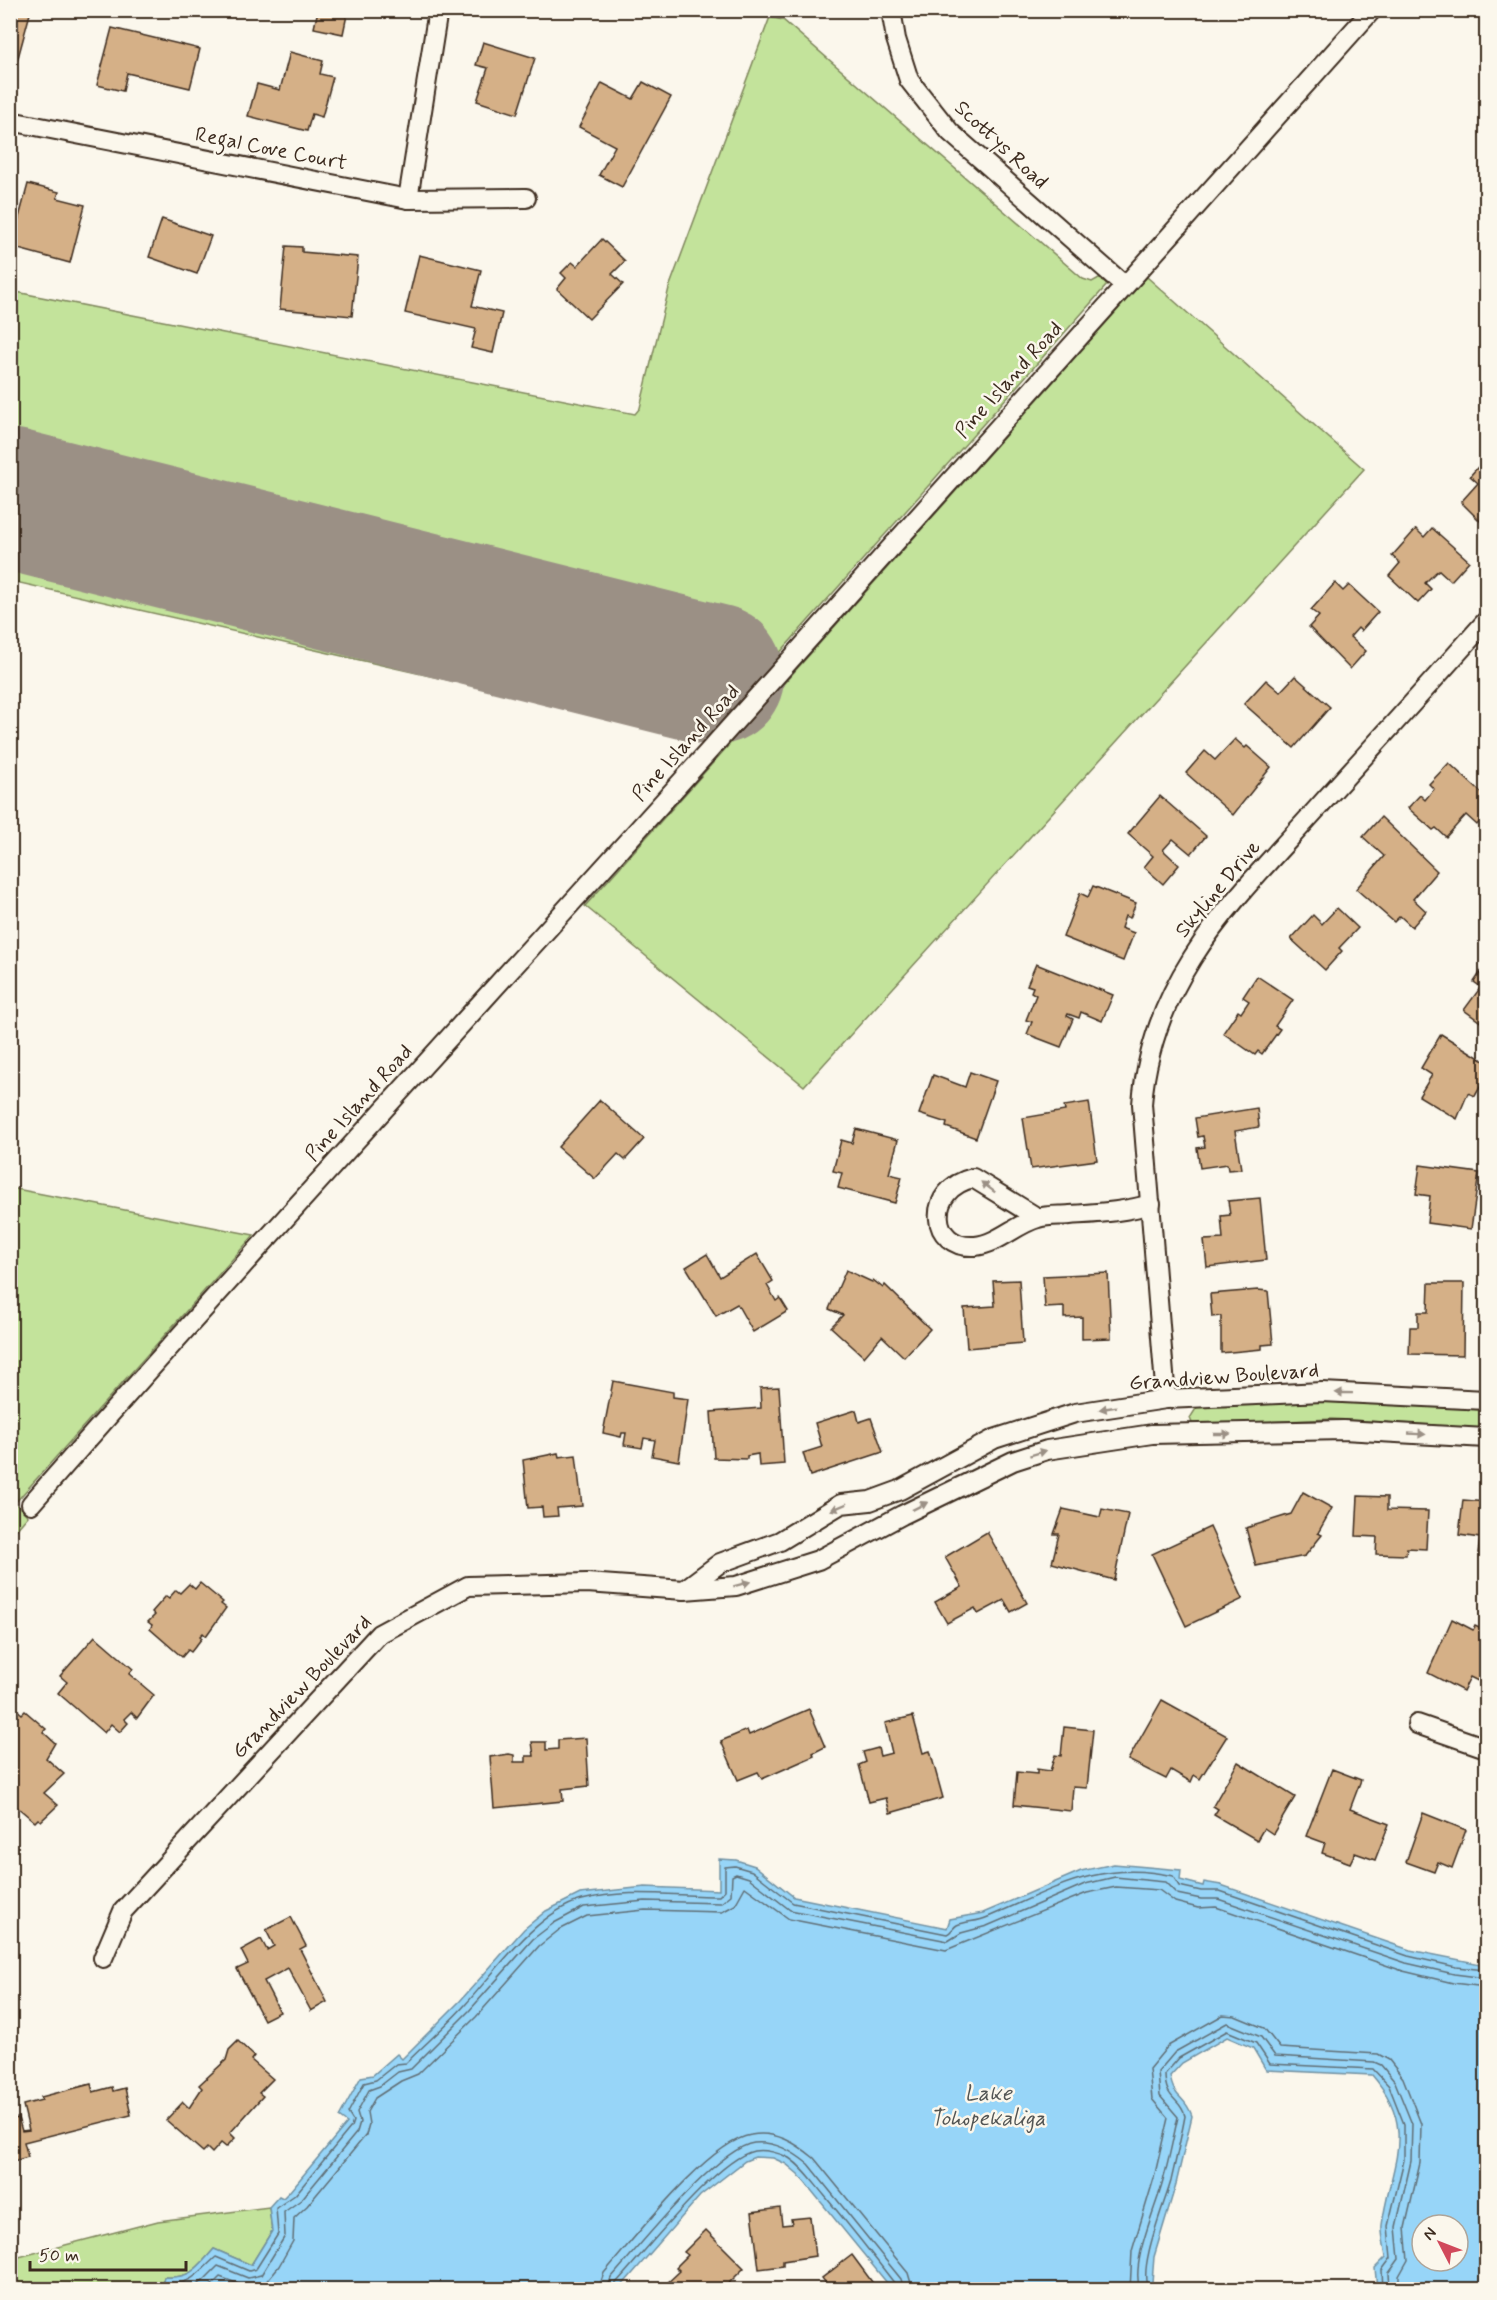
<svg xmlns="http://www.w3.org/2000/svg" width="1497" height="2300" viewBox="0 0 1497 2300" font-family="Mynerve,sans-serif">
	<style>
		.green { fill: #c3e39b; stroke: #7f865c; stroke-width: 1.5 }
		.water { fill: #97d5f8; stroke: #7291a1; stroke-width: 1.5; fill-rule: evenodd }
		.lines { fill: none; stroke-linecap: round; stroke-linejoin: round }
		.shore { stroke: #606e75; stroke-width: 1.5 }
		.runway { stroke: #9b9085; stroke-width: 141 }
		.building { fill: #d5b087; stroke: #3b2a1e; stroke-width: 1.5 }
		.street-casing { stroke: #3b2a1e; stroke-width: 22 }
		.street { stroke: #fbf7ec; stroke-width: 18 }
		.oneway { fill: #9b9085 }
		.labels { text-anchor: middle; dominant-baseline: central; stroke-width: 5; stroke-linejoin: round; paint-order: stroke }
		.street-label { font-size: 21px; fill: #3b2a1e; stroke: #fbf7ec }
		.water-label { font-size: 22px; font-style: italic; fill: #525554; stroke: #fbf7ec }
	</style>
	<rect width="100%" height="100%" fill="#fbf7ec"/>
	<filter id="ink" filterUnits="userSpaceOnUse"><feTurbulence type="fractalNoise" baseFrequency=".0167" numOctaves="2"/><feDisplacementMap in="SourceGraphic" scale="12" xChannelSelector="R" yChannelSelector="G"/><feConvolveMatrix kernelMatrix="1 2 1 2 8 2 1 2 1" color-interpolation-filters="sRGB"/></filter>
	<g filter="url(#ink)">
		<g class="green">
			<polygon points="770,17 783,20 1083,279 1092,282 1099,278 1107,285 704,738 11,581 11,291 635,414 640,408 669,288"/>
			<polygon points="1147,277 1364,469 804,1086 585,906"/>
			<polygon points="11,1188 254,1235 15,1503 28,1516 11,1536"/>
			<polygon points="1346,1401 1486,1410 1486,1432 1431,1425 1332,1419 1198,1425 1192,1423 1190,1418 1197,1407"/>
			<path d="M269,2207L272,2231L251,2265L214,2249C197,2268 191,2279 164,2277L161,2289L11,2290V2259L158,2221Z"/>
		</g>
		<path class="water" d="M719,1859L736,1860L755,1866L794,1897L947,1928L950,1919L983,1913L1081,1871L1114,1864L1181,1870L1180,1880L1203,1886L1204,1882L1221,1885L1410,1950L1486,1965V2289H1377L1375,2268L1386,2257C1385,2247 1381,2235 1382,2225C1390,2165 1419,2129 1372,2075L1266,2070L1253,2048L1227,2037L1182,2063L1170,2076C1174,2100 1185,2095 1192,2116L1176,2184L1154,2257L1152,2282L1157,2289H892L798,2174L786,2164L773,2158L755,2157L745,2161L700,2196L619,2289H161L164,2277C191,2279 197,2268 214,2249L251,2265L272,2231L269,2207L279,2196L283,2198L290,2191L347,2123L339,2117L361,2077L373,2075L397,2054L402,2059L460,2001L524,1929L546,1911L580,1894L645,1887L719,1890ZM1422,2225H1458V2261H1422Z"/>
		<g class="lines">
			<g class="shore">
				<path d="M167,2290L170,2284C192,2284 200,2271 216,2257L249,2271L256,2269L278,2234L276,2208L295,2195L351,2127L353,2121L348,2113L364,2083L376,2080L396,2064L406,2063C426,2043 447,2025 465,2005C496,1971 536,1912 582,1900C627,1888 674,1896 719,1896L725,1890V1867L735,1866L752,1871L793,1903L947,1934C952,1932 953,1927 957,1925C966,1921 978,1922 988,1917C1052,1890 1099,1859 1173,1876L1179,1886L1201,1891H1220L1408,1956L1456,1967L1486,1970"/>
				<polyline points="189,2290 203,2281 218,2266 248,2278 261,2275 285,2236 284,2212 301,2200 357,2132 360,2122 357,2112 369,2090 380,2086 398,2072 411,2069 469,2011 533,1939 554,1923 584,1907 645,1901 721,1903 731,1895 732,1876 736,1874 749,1878 790,1910 948,1941 961,1933 987,1926 1085,1884 1115,1877 1165,1882 1177,1894 1201,1899 1218,1899 1406,1963 1454,1974 1486,1978"/>
				<polyline points="207,2290 220,2277 247,2287 265,2283 279,2266 293,2241 294,2218 307,2206 366,2135 369,2124 367,2112 375,2098 401,2081 418,2074 476,2017 539,1946 559,1930 587,1916 645,1910 722,1912 735,1905 745,1887 789,1919 946,1950 1087,1893 1116,1887 1159,1890 1175,1902 1198,1908 1216,1907 1403,1971 1453,1983 1486,1987"/>
				<path d="M598,2290L604,2273C634,2239 708,2142 751,2135C775,2130 796,2143 814,2158L908,2273L913,2290"/>
				<path d="M607,2290L611,2278C637,2249 717,2148 754,2143C775,2141 792,2151 808,2164L901,2279L904,2290"/>
				<path d="M615,2290L616,2283C643,2254 718,2158 754,2151C765,2149 780,2153 789,2158C803,2167 813,2182 824,2195C848,2224 872,2254 895,2284L897,2290"/>
				<polyline points="1130,2290 1132,2251 1154,2178 1168,2118 1152,2099 1149,2069 1168,2046 1223,2015 1235,2016 1264,2028 1280,2048 1378,2054 1389,2060 1403,2078 1421,2124 1420,2163 1405,2228 1408,2260 1399,2276 1399,2290"/>
				<path d="M1140,2290C1130,2263 1156,2208 1163,2181C1169,2160 1173,2138 1178,2117L1160,2096L1158,2072L1175,2052L1227,2023L1261,2037L1275,2056L1374,2062L1381,2065L1395,2082L1412,2124L1411,2161L1396,2227L1399,2259L1389,2273L1390,2290"/>
				<path d="M1149,2290C1136,2271 1165,2203 1171,2181C1176,2159 1181,2138 1185,2116C1180,2097 1165,2101 1165,2074L1179,2058L1227,2031L1256,2043L1270,2064L1373,2069L1389,2086L1404,2124V2160L1388,2226L1391,2258L1382,2270L1383,2290"/>
			</g>
			<polyline class="runway" points="10,499 714,675"/>
		</g>
		<g class="building">
			<polygon points="10,10 31,10 16,65 10,63"/>
			<polygon points="318,10 348,10 343,34 314,28"/>
			<polygon points="112,28 200,49 190,88 127,73 123,91 97,85"/>
			<polygon points="483,42 535,58 517,114 477,101 488,68 476,65"/>
			<polygon points="290,52 323,61 320,74 333,77 322,117 312,114 307,131 248,116 257,84 280,90"/>
			<polygon points="643,82 671,97 622,187 599,175 615,146 579,127 602,83 633,99"/>
			<polygon points="28,184 59,192 57,198 85,205 70,263 11,247"/>
			<polygon points="162,219 211,236 197,274 149,257"/>
			<polygon points="602,239 625,261 612,274 623,284 589,319 557,289 566,278 561,273 572,262 577,266"/>
			<polygon points="286,246 302,247 302,252 358,257 352,316 280,309"/>
			<polygon points="419,255 481,270 472,306 502,313 493,353 471,348 476,329 405,313"/>
			<polygon points="1484,460 1486,462 1486,527 1461,502 1478,483 1470,476"/>
			<polygon points="1432,528 1469,561 1451,581 1439,570 1435,573 1425,583 1431,589 1418,603 1389,576 1400,563 1392,556 1416,529 1424,537"/>
			<polygon points="1335,583 1343,591 1349,585 1378,612 1361,631 1358,628 1350,637 1366,651 1350,669 1309,627 1319,616 1311,610"/>
			<polygon points="1295,676 1330,707 1294,748 1244,704 1266,680 1280,692"/>
			<polygon points="1235,739 1245,748 1247,746 1271,767 1233,815 1186,773 1205,751 1215,760"/>
			<polygon points="1449,763 1486,797 1486,814 1477,825 1466,815 1446,837 1436,828 1433,830 1408,808 1420,795 1425,800 1434,789 1429,784"/>
			<polygon points="1160,796 1206,836 1191,854 1173,839 1163,850 1179,865 1163,884 1144,867 1153,856 1128,834"/>
			<polygon points="1381,817 1437,871 1413,899 1426,911 1412,927 1400,916 1394,922 1356,889 1384,856 1363,837"/>
			<polygon points="1093,886 1136,903 1130,918 1125,916 1121,928 1134,933 1123,961 1063,937 1080,893 1088,897"/>
			<polygon points="1337,908 1358,928 1339,948 1342,951 1325,970 1291,939 1313,915 1322,924"/>
			<polygon points="1036,964 1113,995 1102,1021 1081,1012 1079,1018 1068,1014 1067,1016 1073,1019 1061,1047 1027,1034 1032,1022 1026,1020 1036,995 1031,992 1033,987 1027,985"/>
			<polygon points="1486,964 1486,1026 1464,1010 1481,987 1474,982"/>
			<polygon points="1257,976 1293,1000 1275,1026 1280,1029 1262,1054 1258,1051 1255,1055 1223,1033 1238,1011 1241,1013 1249,1001 1243,997"/>
			<polygon points="1441,1034 1486,1062 1486,1077 1475,1096 1468,1093 1457,1119 1419,1096 1432,1075 1421,1068"/>
			<polygon points="970,1072 996,1081 976,1138 946,1127 947,1123 919,1114 933,1075 965,1087"/>
			<polygon points="600,1100 644,1139 625,1160 618,1154 595,1179 558,1147"/>
			<polygon points="1089,1102 1097,1160 1031,1169 1023,1118 1065,1111 1064,1106"/>
			<polygon points="1257,1108 1259,1127 1235,1131 1241,1169 1228,1170 1227,1164 1200,1168 1197,1148 1205,1147 1203,1136 1198,1137 1195,1118"/>
			<polygon points="856,1129 898,1140 889,1174 902,1177 895,1203 838,1188 842,1173 833,1171 841,1140 852,1143"/>
			<polygon points="1420,1165 1479,1173 1471,1229 1427,1223 1430,1196 1416,1194"/>
			<polygon points="1260,1198 1266,1260 1207,1267 1204,1240 1223,1239 1221,1216 1230,1215 1228,1201"/>
			<polygon points="707,1254 720,1277 757,1254 773,1281 767,1285 776,1301 780,1298 788,1311 753,1332 737,1304 716,1316 686,1267"/>
			<polygon points="846,1270 872,1282 873,1280 883,1288 885,1285 930,1329 904,1357 882,1336 864,1357 831,1327 843,1315 829,1309"/>
			<polygon points="1108,1273 1111,1338 1082,1339 1082,1317 1064,1318 1064,1307 1045,1308 1043,1276"/>
			<polygon points="1019,1280 1023,1343 967,1348 964,1308 995,1306 993,1281"/>
			<polygon points="1429,1283 1464,1283 1463,1355 1409,1354 1410,1327 1418,1327 1418,1312 1428,1312"/>
			<polygon points="1258,1290 1268,1291 1273,1344 1262,1345 1262,1349 1221,1353 1221,1316 1212,1317 1210,1294"/>
			<polygon points="613,1381 673,1392 673,1397 688,1399 679,1461 652,1456 655,1440 644,1438 642,1448 624,1445 626,1433 622,1433 621,1437 603,1433"/>
			<polygon points="779,1387 784,1464 759,1466 758,1454 747,1456 747,1459 714,1458 711,1412 761,1408 760,1388"/>
			<polygon points="856,1410 859,1422 871,1418 883,1452 810,1476 803,1453 822,1447 815,1423"/>
			<polygon points="558,1453 559,1457 576,1455 582,1506 557,1508 558,1516 543,1517 542,1507 528,1508 523,1460"/>
			<polygon points="1303,1492 1332,1508 1318,1533 1322,1535 1305,1556 1256,1566 1246,1528 1291,1514"/>
			<polygon points="1358,1496 1387,1497 1387,1510 1428,1511 1426,1549 1407,1548 1406,1555 1376,1554 1377,1537 1356,1536"/>
			<polygon points="1463,1500 1486,1502 1486,1554 1478,1553 1480,1538 1459,1535"/>
			<polygon points="1063,1509 1100,1517 1102,1509 1128,1514 1114,1580 1052,1563 1059,1534 1054,1534"/>
			<polygon points="1210,1527 1243,1599 1186,1626 1152,1554"/>
			<polygon points="987,1532 1027,1603 1011,1612 1004,1600 978,1614 975,1608 947,1623 935,1602 962,1587 945,1557"/>
			<polygon points="200,1583 223,1602 221,1604 226,1608 206,1636 203,1633 200,1636 202,1638 191,1652 188,1650 182,1657 150,1629 152,1625 148,1622 155,1615 152,1612 166,1596 169,1598 176,1590 180,1593 189,1584 195,1589"/>
			<polygon points="1452,1619 1473,1630 1475,1626 1486,1631 1486,1685 1470,1677 1463,1691 1428,1673"/>
			<polygon points="95,1636 133,1669 129,1674 154,1695 137,1718 131,1712 124,1719 128,1723 120,1732 111,1724 104,1733 58,1693 67,1682 60,1676"/>
			<polygon points="1162,1700 1227,1736 1200,1779 1194,1775 1191,1782 1171,1770 1166,1779 1128,1760"/>
			<polygon points="10,1704 22,1714 25,1711 46,1729 43,1732 55,1743 46,1758 64,1774 44,1793 58,1805 41,1821 38,1819 35,1822 10,1801"/>
			<polygon points="809,1709 825,1747 813,1753 814,1756 762,1779 758,1772 738,1780 721,1741 747,1730 749,1735"/>
			<polygon points="913,1716 923,1753 930,1751 943,1798 890,1813 886,1798 869,1802 859,1765 866,1762 863,1752 878,1748 880,1756 892,1753 885,1723"/>
			<polygon points="1064,1727 1093,1730 1087,1788 1073,1787 1071,1811 1014,1805 1017,1772 1037,1774 1037,1769 1050,1771 1055,1755 1061,1756"/>
			<polygon points="586,1738 589,1786 562,1789 563,1801 494,1808 490,1757 509,1754 514,1755 514,1762 526,1762 526,1756 534,1756 532,1742 546,1742 546,1750 558,1749 558,1740"/>
			<polygon points="1238,1762 1295,1797 1273,1834 1264,1828 1257,1840 1214,1815 1218,1809 1213,1806"/>
			<polygon points="1332,1769 1361,1780 1350,1809 1389,1824 1375,1860 1355,1853 1350,1863 1322,1853 1325,1843 1306,1836"/>
			<polygon points="1423,1813 1466,1830 1452,1868 1438,1862 1434,1872 1406,1862"/>
			<polygon points="291,1917 306,1946 300,1949 327,2002 311,2011 288,1968 264,1981 280,2012 264,2020 237,1969 248,1964 241,1950 261,1939 267,1950 274,1946 266,1930"/>
			<polygon points="238,2041 254,2056 251,2060 273,2079 259,2093 263,2096 230,2133 235,2138 226,2147 221,2143 212,2153 207,2148 203,2152 166,2120 183,2102 189,2108 202,2088 199,2085 226,2060 229,2050"/>
			<polygon points="91,2084 93,2092 112,2087 113,2091 125,2088 131,2115 24,2142 28,2157 10,2162 10,2120 18,2118 22,2131 29,2130 23,2105 42,2100 41,2097"/>
			<polygon points="780,2208 782,2225 792,2224 791,2219 810,2217 815,2256 783,2261 783,2266 759,2269 752,2212"/>
			<polygon points="706,2230 744,2268 722,2290 718,2286 714,2290 707,2290 704,2286 700,2289 697,2286 693,2290 666,2290 663,2287 680,2271 676,2267 688,2255 684,2252"/>
			<polygon points="852,2255 878,2290 831,2290 822,2278"/>
		</g>
		<g class="lines">
			<defs>
				<g id="street">
					<polyline points="891,10 896,39 909,80 950,132 1124,285"/>
					<polyline points="10,121 408,199 526,198"/>
					<polyline points="408,199 438,10"/>
					<path d="M1038,1218L973,1178C925,1189 929,1249 975,1246C998,1244 1016,1224 1038,1218C1047,1215 1060,1216 1070,1215C1098,1213 1124,1212 1151,1204"/>
					<path d="M1166,1399L1142,1104C1152,973 1240,895 1322,803C1377,742 1432,682 1486,621"/>
					<path d="M31,1504C241,1264 458,1029 672,792C907,532 1137,270 1372,10"/>
					<polyline points="684,1590 720,1563 780,1541 841,1504 870,1501 900,1490 994,1439 1075,1413 1166,1399 1322,1392 1486,1400"/>
					<polyline points="1417,1724 1486,1748"/>
					<polyline points="103,1958 123,1911 379,1634 468,1586 587,1583 684,1590 736,1586 818,1560 902,1515 1013,1461 1047,1450 1152,1434 1343,1430 1486,1438"/>
				</g>
			</defs>
			<use href="#street" class="street-casing"/>
			<use href="#street" class="street"/>
		</g>
		<defs><path id="oneway-solid" d="M-6-.8H1V-3.2L6.5 0L1 3.2V.8H-6Z" transform="scale(1.5)"/></defs>
		<g class="oneway">
			<use href="#oneway-solid" transform="translate(988 1187) rotate(-143)"/>
			<use href="#oneway-solid" transform="translate(1344 1393) rotate(-179)"/>
			<use href="#oneway-solid" transform="translate(1108 1408) rotate(171)"/>
			<use href="#oneway-solid" transform="translate(1222 1434)"/>
			<use href="#oneway-solid" transform="translate(1417 1434) rotate(3)"/>
			<use href="#oneway-solid" transform="translate(1038 1453) rotate(-17)"/>
			<use href="#oneway-solid" transform="translate(920 1506) rotate(-27)"/>
			<use href="#oneway-solid" transform="translate(839 1507) rotate(157)"/>
			<use href="#oneway-solid" transform="translate(742 1584) rotate(-15)"/>
		</g>
	</g>
	<g class="labels">
		<g class="street-label">
			<text transform="translate(1001 145) rotate(43)">Scottys Road</text>
			<text transform="translate(271 149) rotate(11)">Regal Cove Court</text>
			<text transform="translate(1009 380) rotate(-48)">Pine Island Road</text>
			<text transform="translate(686 743) rotate(-48)">Pine Island Road</text>
			<text transform="translate(1218 889) rotate(-50)">Skyline Drive</text>
			<text transform="translate(359 1103) rotate(-48)">Pine Island Road</text>
			<text transform="translate(1224 1377) rotate(-4)">Grandview Boulevard</text>
			<text transform="translate(302 1687) rotate(-46)">Grandview Boulevard</text>
		</g>
		<g class="water-label">
			<text x="988" y="2094">Lake<tspan x="988" dy="25">Tohopekaliga</tspan></text>
		</g>
	</g>
	<rect width="1497" height="2300" fill="none" stroke="#fbf7ec" stroke-width="36"/>
	<rect x="18" y="18" width="1461" height="2264" fill="none" stroke="#3b2a1e" stroke-width="2" filter="url(#ink)"/>
	<g transform="translate(1440 2243) rotate(312)"><circle r="28" fill="#fbf7ec" stroke="#aea59a" stroke-width="1.5"/>
	<path d="M0-4.5L10 22L0 15L-10 22Z" fill="#d1495b"/>
	<text y="-9" font-size="16" font-weight="bold" text-anchor="middle" fill="#3b2a1e">N</text>
	</g>
	<path d="M30 2261v9h156v-9" fill="none" stroke="#3b2a1e" stroke-width="3"/>
	<text x="39" y="2261" font-size="18" fill="#3b2a1e" stroke="#fbf7ec" stroke-width="4.5" paint-order="stroke">50 m</text>
</svg>
